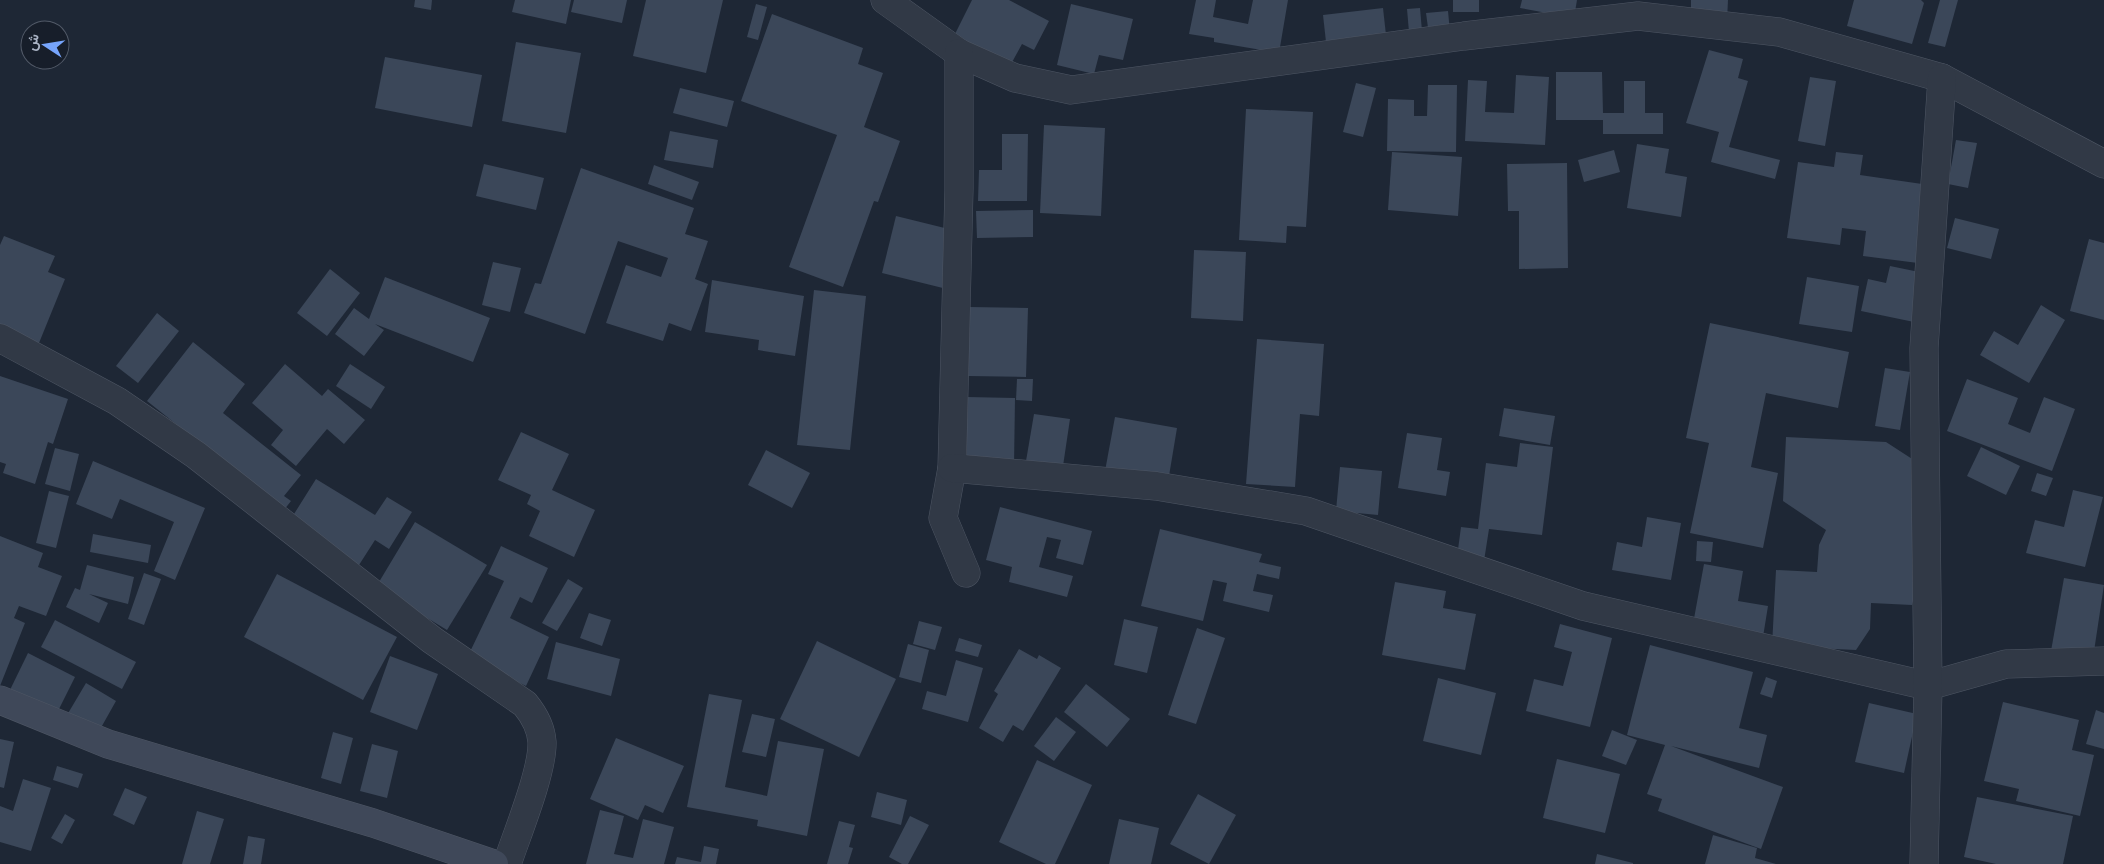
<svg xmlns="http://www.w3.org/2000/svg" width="2104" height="864" viewBox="0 0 2104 864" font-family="'PT Sans',Vazirmatn,sans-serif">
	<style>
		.building { fill: #3b4759 }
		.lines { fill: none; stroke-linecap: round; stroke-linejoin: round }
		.street-casing { stroke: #4e5664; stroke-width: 29 }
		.secondary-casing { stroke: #4e5664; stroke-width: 29 }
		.street { stroke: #313946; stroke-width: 28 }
		.secondary { stroke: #3f4859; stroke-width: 28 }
	</style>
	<rect width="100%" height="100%" fill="#1e2735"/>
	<g class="building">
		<polygon points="415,0 432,0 431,10 414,7"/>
		<polygon points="515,0 571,0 566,24 512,12"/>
		<polygon points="574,0 627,0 622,23 571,12"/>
		<polygon points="646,0 723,0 706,73 633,56"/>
		<polygon points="972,0 1009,0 1049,21 1034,50 1022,44 1010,66 954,36"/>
		<polygon points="1196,0 1216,0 1213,17 1248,24 1253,0 1288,0 1279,53 1214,42 1214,38 1189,34"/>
		<rect x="1453" y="0" width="26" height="12"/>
		<polygon points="1522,0 1577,0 1574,18 1520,8"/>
		<polygon points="1691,0 1728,0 1727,21 1691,20"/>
		<polygon points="1854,0 1921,0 1924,3 1912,44 1847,26"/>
		<polygon points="1940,0 1958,0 1945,47 1928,43"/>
		<polygon points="756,4 767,7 758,40 747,37"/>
		<polygon points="1071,4 1133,19 1123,60 1099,55 1094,74 1057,65"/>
		<polygon points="1383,8 1386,35 1326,42 1323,15"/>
		<polygon points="1420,8 1422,31 1409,32 1407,9"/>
		<polygon points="1448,11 1450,32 1429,35 1426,13"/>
		<polygon points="772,14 863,48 858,64 883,73 864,127 900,141 878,202 874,201 843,287 789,267 837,135 741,101"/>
		<polygon points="516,42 581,53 566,133 502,121"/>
		<polygon points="1709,50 1743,59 1738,78 1748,81 1729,147 1780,160 1775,179 1711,162 1719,132 1686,123"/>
		<polygon points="385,57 482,75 472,127 375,108"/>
		<polygon points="1556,72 1602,72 1603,113 1624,113 1624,81 1645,81 1645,113 1663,113 1663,134 1603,134 1603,120 1556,120"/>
		<polygon points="1516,75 1549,77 1545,145 1465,141 1468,80 1487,81 1485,112 1514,113"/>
		<polygon points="1810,77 1836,81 1825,146 1798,141"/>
		<polygon points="1356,83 1376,88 1363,137 1343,132"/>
		<polygon points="1428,85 1457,85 1456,152 1387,151 1388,99 1414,100 1414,116 1427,116"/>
		<polygon points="680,88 734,101 727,127 673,113"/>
		<polygon points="1246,109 1313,112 1306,227 1287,226 1286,243 1239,240"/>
		<polygon points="1044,125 1105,128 1101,216 1040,213"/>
		<polygon points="670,131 718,140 713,168 664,160"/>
		<polygon points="1002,134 1028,134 1027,201 978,201 979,170 1002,170"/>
		<polygon points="1956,140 1977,143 1968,188 1948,184"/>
		<polygon points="1637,144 1669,149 1665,173 1687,177 1681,217 1627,208"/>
		<polygon points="1614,150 1620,172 1584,182 1578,160"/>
		<polygon points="1392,152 1462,157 1458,216 1388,210"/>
		<polygon points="1836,152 1863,155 1860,175 1929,185 1918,263 1863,256 1866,231 1842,228 1840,245 1787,238 1798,162 1834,167"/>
		<polygon points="1567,163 1568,268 1519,269 1519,211 1508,211 1507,164"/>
		<polygon points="484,164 544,178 536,210 476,196"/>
		<polygon points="654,165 699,182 692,200 648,184"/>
		<polygon points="581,168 694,208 685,234 708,241 695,279 708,284 691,331 669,323 663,341 606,323 626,265 661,277 668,258 618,241 585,334 524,313 535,283 541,284"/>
		<polygon points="1033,210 1033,237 977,238 976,211"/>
		<polygon points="896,216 965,233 951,290 882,273"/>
		<polygon points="1955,218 1999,229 1991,259 1947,248"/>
		<polygon points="4,236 55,256 48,272 65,279 39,343 0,328 0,245"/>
		<polygon points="2089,239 2104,243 2104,320 2070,311"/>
		<polygon points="1194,250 1246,252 1243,321 1191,318"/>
		<polygon points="493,262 521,268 510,312 482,305"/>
		<polygon points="1890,266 1924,273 1914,322 1861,311 1868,279 1886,283"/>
		<polygon points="330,269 360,293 327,336 297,313"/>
		<polygon points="385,277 490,318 473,362 375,324 384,330 364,356 335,334 354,308 369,319"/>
		<polygon points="1807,277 1859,286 1852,332 1799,324"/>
		<polygon points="712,280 804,296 795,356 758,350 759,340 705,332"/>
		<polygon points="814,290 866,296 850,450 797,445"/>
		<polygon points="2041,305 2065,320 2029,383 1980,355 1994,331 2018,345"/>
		<polygon points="969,307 1028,308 1026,377 968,376"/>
		<polygon points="157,313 179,331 138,383 116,366"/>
		<polygon points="1710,323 1849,352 1838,408 1766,393 1751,467 1778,473 1763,548 1690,533 1709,443 1686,438"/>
		<polygon points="1257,339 1324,344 1319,416 1300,414 1295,487 1246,484"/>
		<polygon points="193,342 245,384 223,413 301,475 284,496 291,501 284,510 147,401"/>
		<polygon points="285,364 322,396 328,389 365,420 344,444 327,429 296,466 271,445 283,430 252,403"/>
		<polygon points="350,364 385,387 371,409 336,386"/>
		<polygon points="1885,368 1910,372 1900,430 1875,426"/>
		<polygon points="0,376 68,399 53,444 48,442 35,484 3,473 6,464 0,462"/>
		<polygon points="1017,379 1033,379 1032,401 1016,400"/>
		<polygon points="1967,379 2018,398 2008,424 2030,433 2044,397 2075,409 2052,471 1947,431"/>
		<polygon points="967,397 1015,398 1014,466 967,465"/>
		<polygon points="1504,408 1555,416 1550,445 1499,436"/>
		<polygon points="1034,414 1070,419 1063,466 1026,461"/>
		<polygon points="1115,417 1177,428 1168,482 1105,471"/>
		<polygon points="521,432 569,454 552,490 595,510 574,557 529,536 540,511 527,504 531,495 498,480"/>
		<polygon points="1407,433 1442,438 1437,470 1450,472 1446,496 1398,488"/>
		<polygon points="1786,437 1886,442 1923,466 1916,587 1912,605 1871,603 1870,629 1856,650 1772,646 1776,570 1817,572 1819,545 1826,530 1783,501"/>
		<polygon points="1520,443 1553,447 1542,535 1489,529 1484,561 1457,557 1461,527 1478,529 1486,463 1517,467"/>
		<polygon points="1981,447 2020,466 2006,495 1967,476"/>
		<polygon points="55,448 79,454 70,491 45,484"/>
		<polygon points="766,450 810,473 792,508 748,485"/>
		<polygon points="93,461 205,508 175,580 154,571 174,522 120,499 112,519 76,504"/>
		<polygon points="1340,467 1382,471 1378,515 1336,511"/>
		<polygon points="2037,473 2053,478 2046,496 2031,491"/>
		<polygon points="316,479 375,515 387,497 412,512 389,549 375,540 359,565 289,522"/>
		<polygon points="2073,490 2103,497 2085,567 2026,553 2035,520 2064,527"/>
		<polygon points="49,491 69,496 56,548 36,543"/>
		<polygon points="1000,507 1092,531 1083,565 1056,558 1061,540 1047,537 1039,567 1073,576 1067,597 1009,582 1012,567 986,560"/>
		<polygon points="1647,517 1681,523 1671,580 1612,570 1617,542 1642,547"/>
		<polygon points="415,522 487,565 447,630 376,587"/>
		<polygon points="1160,529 1262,554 1259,562 1281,567 1279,579 1257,574 1253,591 1273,595 1269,612 1223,601 1227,583 1213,580 1203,621 1141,606"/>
		<polygon points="93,534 151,545 148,563 90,552"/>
		<polygon points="0,536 43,553 38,567 62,576 46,616 19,606 14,618 25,623 0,686"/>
		<polygon points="1697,541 1713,542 1711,562 1696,561"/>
		<polygon points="501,546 548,568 532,603 520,597 510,618 549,637 526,686 467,658 504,581 488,574"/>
		<polygon points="1704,564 1743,571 1738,601 1768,606 1763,637 1693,624"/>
		<polygon points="87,565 134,577 128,604 89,594 108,603 99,623 66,607 75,588 80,590"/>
		<polygon points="144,573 161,579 144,625 128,619"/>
		<polygon points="277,574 397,637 363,700 244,637"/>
		<polygon points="2064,578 2104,585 2093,658 2051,651"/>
		<polygon points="568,579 583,588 557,631 542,623"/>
		<polygon points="1395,582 1446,591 1443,608 1476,614 1465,670 1382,655"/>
		<polygon points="589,613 611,620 602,646 580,638"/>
		<polygon points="1124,619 1158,627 1147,673 1114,665"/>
		<polygon points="55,620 136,662 122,689 41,647"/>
		<polygon points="919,621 942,627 935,650 913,644"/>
		<polygon points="1560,624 1612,638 1590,727 1526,711 1534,679 1563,686 1572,652 1554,647"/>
		<polygon points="1197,628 1225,638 1196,724 1168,715"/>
		<polygon points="959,638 982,645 978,657 955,651"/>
		<polygon points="817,641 896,679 859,757 780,719"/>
		<polygon points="556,642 620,659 611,696 547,679"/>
		<polygon points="908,644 929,650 921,683 899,677"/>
		<polygon points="1650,645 1753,672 1739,728 1767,735 1759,768 1671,746 1783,787 1761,849 1658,811 1662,799 1647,794 1665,745 1627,735"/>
		<polygon points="1019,649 1037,659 1039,655 1061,668 1023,731 1013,725 1003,742 979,728 998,694 994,691"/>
		<polygon points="28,653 75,677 55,717 8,694"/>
		<polygon points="390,656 438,674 417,730 370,712"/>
		<polygon points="956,660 983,668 968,722 922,709 927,691 946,696"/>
		<polygon points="1766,677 1777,681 1772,698 1760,694"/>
		<polygon points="1438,678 1496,693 1481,755 1423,741"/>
		<polygon points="86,683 116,701 98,733 67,715"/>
		<polygon points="1086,684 1130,719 1107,747 1064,712"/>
		<polygon points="709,694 742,700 725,787 767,796 778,741 824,749 807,836 757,826 758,820 687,807"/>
		<polygon points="2003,702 2079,720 2072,750 2094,755 2080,816 2016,801 2019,789 1984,781"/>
		<polygon points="1869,703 1917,714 1904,773 1855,762"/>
		<polygon points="2096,710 2104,713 2104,749 2086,744"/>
		<polygon points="752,714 775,719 766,757 742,752"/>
		<polygon points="1056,717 1076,732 1054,761 1034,746"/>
		<polygon points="1612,730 1637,740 1626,765 1602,756"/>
		<polygon points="333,732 353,738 341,784 321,778"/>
		<polygon points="616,738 684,766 663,813 645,805 638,820 590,799"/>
		<polygon points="0,739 14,742 4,788 0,787"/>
		<polygon points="372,744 398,751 387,798 360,791"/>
		<polygon points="1557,759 1620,774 1605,833 1543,818"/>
		<polygon points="1037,760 1092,785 1055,864 1046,864 999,842"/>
		<polygon points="57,766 83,774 78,788 53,780"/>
		<polygon points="23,779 51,788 31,851 0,842 0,806 13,811"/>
		<polygon points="125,788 147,797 134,825 113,815"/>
		<polygon points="877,792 907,800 901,825 871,817"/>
		<polygon points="1198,794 1236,815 1209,864 1170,844"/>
		<polygon points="1977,797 2073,816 2063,864 1996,864 1964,857"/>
		<polygon points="600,810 624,816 614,854 633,858 643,819 674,827 664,864 586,864"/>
		<polygon points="197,811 224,819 210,864 182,864"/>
		<polygon points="65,814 75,820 62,844 51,838"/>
		<polygon points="910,816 929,825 908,864 902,864 889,857"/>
		<polygon points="1119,819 1159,828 1151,864 1109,864"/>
		<polygon points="839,821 855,825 849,847 853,848 848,864 827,864"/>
		<polygon points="1713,835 1757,848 1755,858 1776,864 1705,864"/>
		<polygon points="248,836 265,839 261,864 243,864"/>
		<polygon points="704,846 719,849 716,864 675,864 677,857 701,862"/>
		<polygon points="1597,854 1633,863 1633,864 1595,864"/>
	</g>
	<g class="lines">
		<defs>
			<g id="street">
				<polyline points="885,0 959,53 1015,78 1071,90 1464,36 1638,16 1779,32 1942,78 2104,164"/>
				<polyline points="959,53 959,189 952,468 943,518 966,573"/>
				<path d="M0,338L117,401L196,455L432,640L525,704C534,715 541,727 542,742C543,771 517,834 507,864"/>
				<polyline points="952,468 1156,486 1306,511 1583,606 1928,686 2006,664 2104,661"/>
				<polyline points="1924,864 1928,686 1924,348 1942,78"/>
			</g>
			<polyline id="secondary" points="0,700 108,744 373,823 494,864"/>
		</defs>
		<use href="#street" class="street-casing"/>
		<use href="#secondary" class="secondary-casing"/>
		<use href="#street" class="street"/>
		<use href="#secondary" class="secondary"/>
	</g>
	<g transform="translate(45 45) rotate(282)"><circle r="24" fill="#171e2a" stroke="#525a68"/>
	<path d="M0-4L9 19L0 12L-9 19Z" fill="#77a5fc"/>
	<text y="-8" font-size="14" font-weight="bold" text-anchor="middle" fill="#aab3c4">ش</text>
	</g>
</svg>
